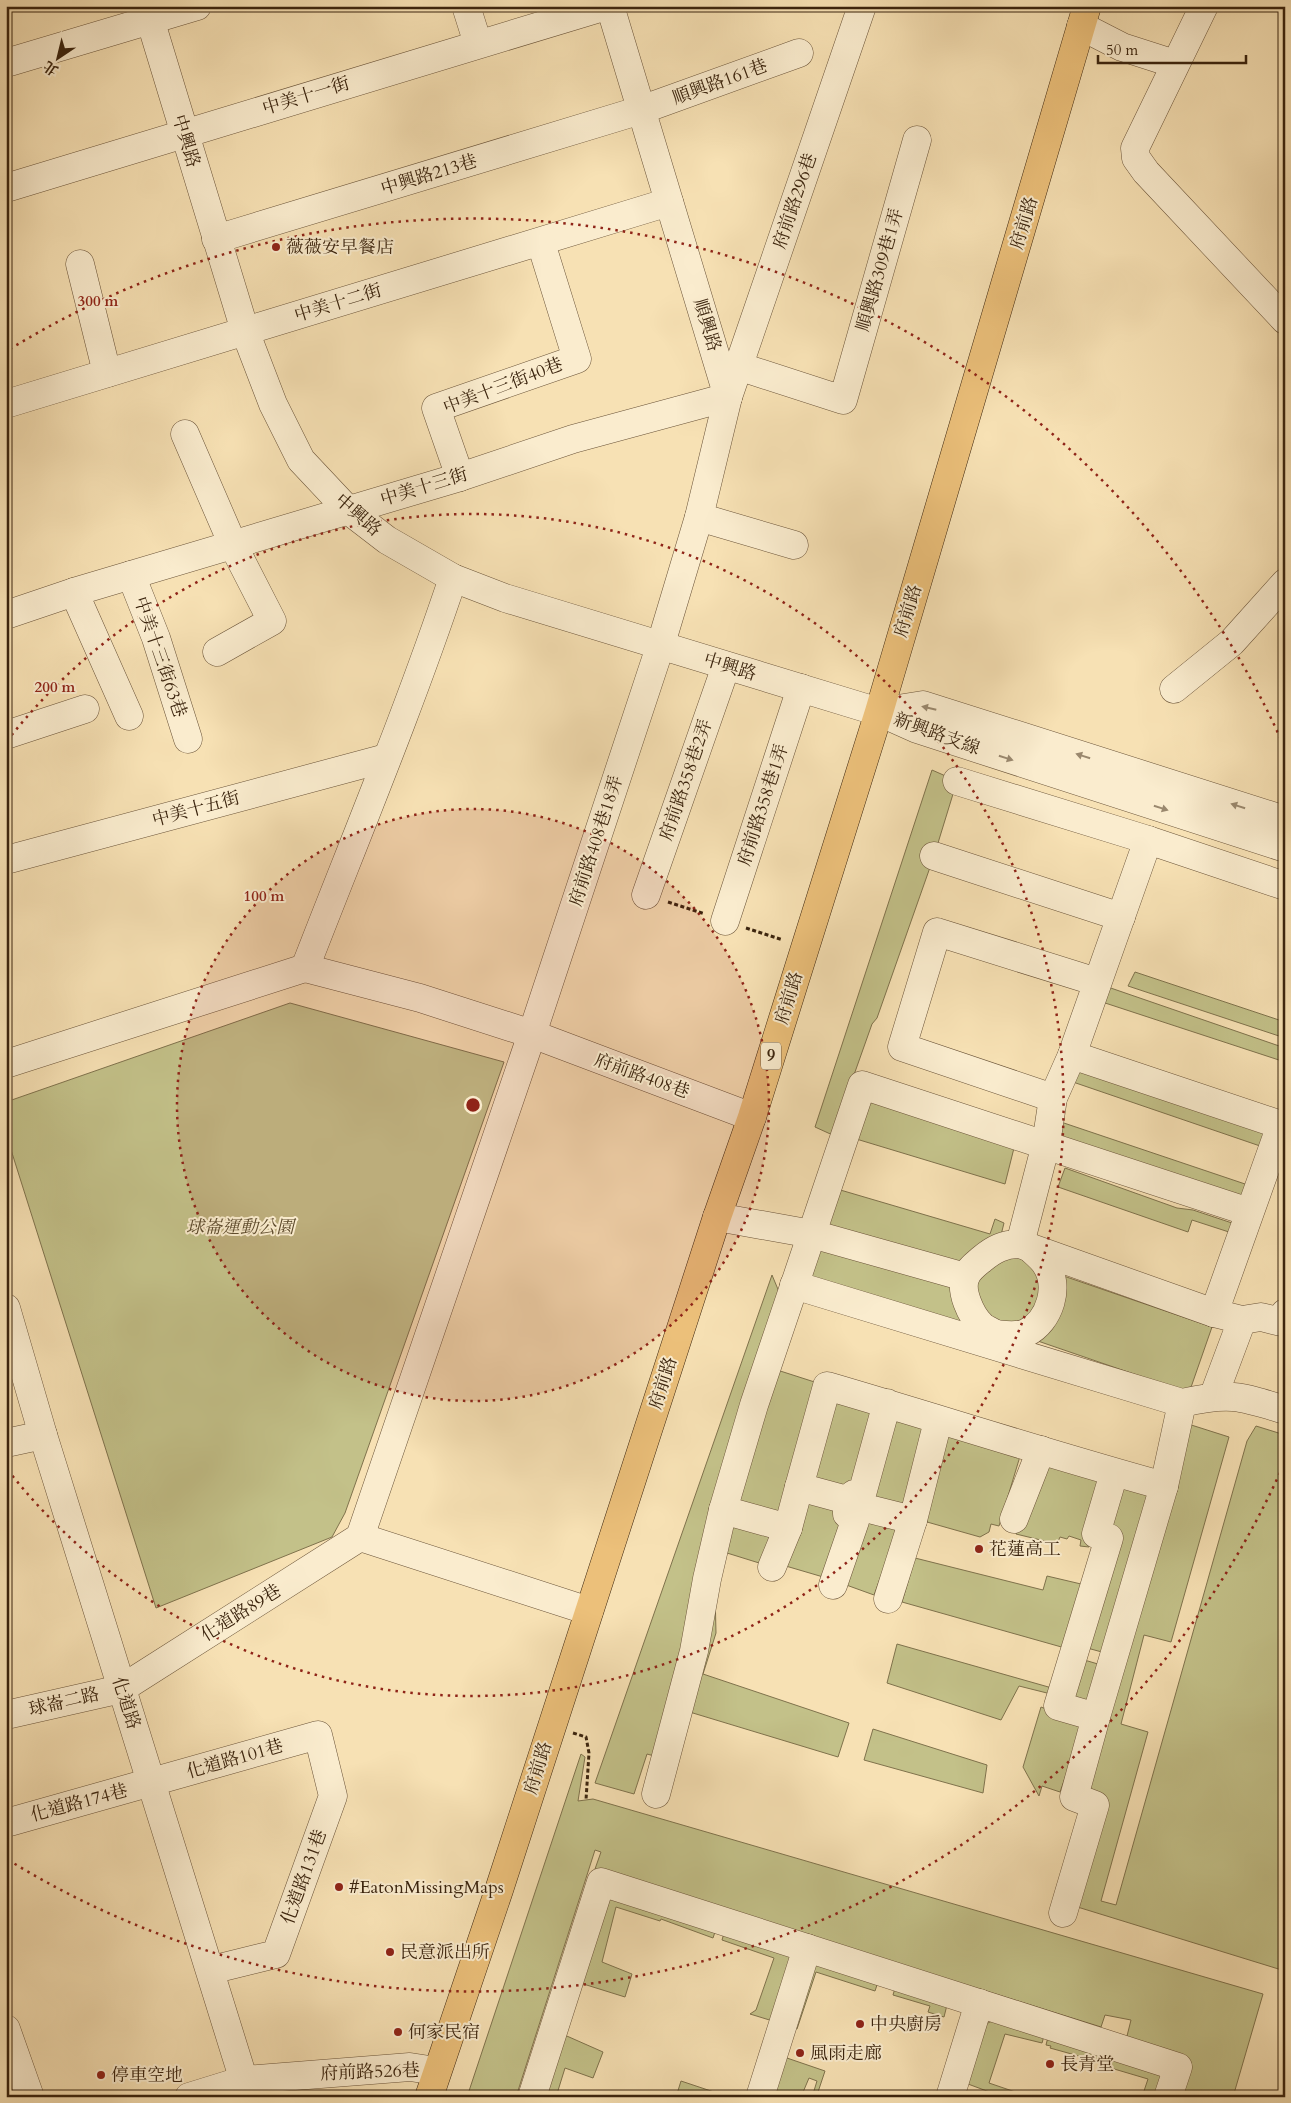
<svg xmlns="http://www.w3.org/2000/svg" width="1291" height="2103" viewBox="0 0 1291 2103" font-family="Cardo,'Noto Serif TC',serif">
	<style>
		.green { fill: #c3c189; stroke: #7f724c }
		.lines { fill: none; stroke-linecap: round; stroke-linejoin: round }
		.minor-casing { stroke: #6a5338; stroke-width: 29 }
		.major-casing { stroke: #3b240e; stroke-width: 29 }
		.path { stroke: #3b240e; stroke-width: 3; stroke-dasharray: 4 2.5; stroke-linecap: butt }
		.minor { stroke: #faecce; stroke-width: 28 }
		.major { stroke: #ecc07a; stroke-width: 28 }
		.oneway { fill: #9a886e }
		.ring { fill: none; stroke: #8f2418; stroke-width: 2.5; stroke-dasharray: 2.5 5 }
		.poi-dot { fill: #8f2418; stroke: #faecce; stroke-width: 2 }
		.labels { text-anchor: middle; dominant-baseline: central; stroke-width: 4; stroke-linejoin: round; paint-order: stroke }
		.shield { fill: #faecce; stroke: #746048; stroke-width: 1 }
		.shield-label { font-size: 16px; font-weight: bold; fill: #3b240e }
		.street-label { font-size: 18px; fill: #3b240e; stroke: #faecce }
		.poi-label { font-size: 18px; fill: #3b240e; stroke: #faecce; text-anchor: start }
		.park-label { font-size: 18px; font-style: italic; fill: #5d4b2d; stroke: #faecce }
		.centre { fill: #8f2418; stroke: #faecce; stroke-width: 2.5 }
		.ring-label { font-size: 15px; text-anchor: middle; font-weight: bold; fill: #8f2418; stroke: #faecce; stroke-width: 4; stroke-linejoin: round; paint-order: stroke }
	</style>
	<rect width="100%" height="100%" fill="#f7e1b4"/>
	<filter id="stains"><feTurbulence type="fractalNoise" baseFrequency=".004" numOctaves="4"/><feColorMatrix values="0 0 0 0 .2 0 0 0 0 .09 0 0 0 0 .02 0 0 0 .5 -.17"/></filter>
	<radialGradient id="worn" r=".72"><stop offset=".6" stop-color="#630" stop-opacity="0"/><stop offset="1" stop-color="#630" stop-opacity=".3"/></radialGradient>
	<g class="green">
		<polygon points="932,770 957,781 934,856 877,1018 872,1024 855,1072 837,1137 815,1127"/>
		<polygon points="1135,972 1285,1022 1285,1038 1128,986"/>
		<polygon points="1102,985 1285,1048 1285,1062 1096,1000"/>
		<polygon points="290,1003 504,1062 345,1513 332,1537 156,1608 6,1134 6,1102"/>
		<polygon points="1076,1063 1270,1129 1263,1147 1070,1081"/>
		<polygon points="868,1087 1017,1136 1005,1184 853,1138"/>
		<polygon points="1052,1119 1251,1186 1245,1211 1046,1144"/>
		<polygon points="1065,1168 1177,1208 1193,1210 1235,1224 1232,1233 1192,1220 1188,1232 1058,1187"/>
		<polygon points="837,1189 990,1234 995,1219 1004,1223 1000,1239 972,1260 953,1262 834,1229 827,1222"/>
		<polygon points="813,1246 957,1289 962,1322 804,1277"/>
		<polygon points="1024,1256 1047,1286 1022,1328 984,1321 974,1276 989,1258"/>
		<polygon points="1052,1272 1212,1327 1189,1393 1032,1339"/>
		<polygon points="772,1275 782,1299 774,1369 827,1386 772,1567 727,1553 715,1591 716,1633 703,1674 849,1723 838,1757 683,1710 665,1759 647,1754 634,1794 595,1783"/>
		<polygon points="828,1393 882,1409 860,1489 804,1486"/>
		<polygon points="889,1411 929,1425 903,1512 874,1500"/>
		<polygon points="1185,1423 1229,1437 1171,1642 1144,1635 1121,1724 1148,1732 1101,1901 1116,1905 1247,1441 1256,1426 1285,1435 1285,1971 1071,1905 1102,1801 1078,1793"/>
		<polygon points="942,1429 1021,1453 999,1526 991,1524 989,1532 980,1537 920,1520"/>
		<polygon points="1042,1457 1110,1478 1089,1547 1080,1546 1081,1540 1069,1536 1067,1539 1060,1537 1057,1544 1016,1534"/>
		<polygon points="1116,1480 1158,1493 1109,1654 1080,1646 1101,1532"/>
		<polygon points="802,1493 843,1513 830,1579 779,1564"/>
		<polygon points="901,1521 874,1595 838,1582 867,1523"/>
		<polygon points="915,1558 1043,1590 1047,1576 1081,1584 1065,1648 902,1602"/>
		<polygon points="897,1644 1052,1688 1051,1694 1019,1686 1001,1720 887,1683"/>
		<polygon points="1081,1659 1108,1667 1093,1704 1070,1698"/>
		<polygon points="1041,1707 1084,1724 1060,1792 1042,1786 1039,1796 1023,1767"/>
		<polygon points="873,1729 987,1765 983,1793 864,1760"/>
		<polygon points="581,1754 585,1757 578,1801 593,1799 1263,1994 1233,2097 1178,2097 1189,2060 1126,2040 1131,2020 1105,2015 1101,2027 595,1869 601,1852 595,1850 516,2097 467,2097"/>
		<polygon points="616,1897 716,1929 713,1938 661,1919 660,1921 616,1907 602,1962 632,1974 625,1997 577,1982 608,1900"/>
		<polygon points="724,1933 789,1954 795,1966 776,2022 750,2014 756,2010 774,1958 722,1940"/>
		<polygon points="819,1963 878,1982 875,1991 816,1972 797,2029 793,2027 808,1969"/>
		<polygon points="895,1988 947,2005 944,2017 928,2012 930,2006 893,1995"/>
		<polygon points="994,2020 1044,2036 1042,2043 1005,2034 989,2083 1030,2097 1003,2097 968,2084 982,2026"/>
		<polygon points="560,2033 603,2052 593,2078 565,2068 556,2097 545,2097"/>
		<polygon points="1048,2037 1159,2073 1162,2079 1156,2097 1142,2097 1148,2079 1104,2066 1104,2063 1050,2048 1051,2046 1046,2045"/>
		<polygon points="784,2057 825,2071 817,2095 813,2094 817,2081 809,2078 801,2097 767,2097"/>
		<polygon points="681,2081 729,2097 676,2097"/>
	</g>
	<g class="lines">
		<defs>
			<g id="minor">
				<polyline points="146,6 245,331 273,404 301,460 348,510 387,540 453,578 505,598 879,712 917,729 1285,848"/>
				<polyline points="466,6 478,44"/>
				<polyline points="610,6 728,397"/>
				<polyline points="1204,6 1135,148 1136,158 1146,172 1285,320"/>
				<polyline points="1081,26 1122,47 1175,64"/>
				<polyline points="6,63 197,6"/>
				<polyline points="6,188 606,6"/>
				<polyline points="216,239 641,110 799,53"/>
				<polyline points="80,264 107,373"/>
				<polyline points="738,366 843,400 917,140"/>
				<polyline points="6,404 669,202"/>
				<polyline points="185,434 233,545 272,621 217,652"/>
				<polyline points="460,477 436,408 577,359 541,243"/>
				<polyline points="699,517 794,545"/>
				<polyline points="131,575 156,638 188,739"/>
				<polyline points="74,592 129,716"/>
				<polyline points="6,615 74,592 460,477 573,439 728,397"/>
				<polyline points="1174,689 1232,642 1285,583"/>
				<polyline points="879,712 923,705 1285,820"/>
				<polyline points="6,735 85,709"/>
				<polyline points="957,781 1148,840"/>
				<polyline points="934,856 1121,917"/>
				<polyline points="6,860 386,758"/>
				<polyline points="646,895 726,666"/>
				<polyline points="725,921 801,688"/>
				<path d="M305,968C355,839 409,710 453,578"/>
				<polyline points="1072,1055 1148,840 1285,886"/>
				<polyline points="6,1064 305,968 420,998 532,1034 752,1117"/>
				<polyline points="1053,1098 902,1047 937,932 1097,982"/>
				<polyline points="717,1217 812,1234 965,1277"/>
				<polyline points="1020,1244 1046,1144 1053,1098 1072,1055 1281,1125 1214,1313"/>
				<path d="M794,1285L1182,1403C1229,1392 1240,1396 1285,1410"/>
				<polyline points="6,1308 43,1435 249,2097"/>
				<polyline points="1242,1320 1261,1317 1281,1322 1285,1313"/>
				<path d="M995,1334C1005,1335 1016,1337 1026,1333C1050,1321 1061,1286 1045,1263C1041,1257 1034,1252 1029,1247"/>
				<path d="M991,1344L995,1334C991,1331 985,1329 982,1326C971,1316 959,1290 966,1276C969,1269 976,1264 982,1259C994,1249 1004,1244 1020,1244L1214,1313L1242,1320L1214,1395"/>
				<path d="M887,1403L862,1494H854L847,1500L799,1487L827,1386C940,1419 1051,1455 1164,1486"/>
				<polyline points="6,1443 43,1435"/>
				<polyline points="723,1510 788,1528"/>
				<polyline points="873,1510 913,1520"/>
				<polyline points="1014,1519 1041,1450"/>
				<polyline points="360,1537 532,1034 660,647 699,517 728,397 862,6"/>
				<polyline points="360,1537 589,1611"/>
				<polyline points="772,1567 788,1528 799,1487"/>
				<polyline points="833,1585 855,1521 847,1514 847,1500"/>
				<polyline points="888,1599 913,1520 938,1421"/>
				<polyline points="6,1715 121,1689 360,1537"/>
				<polyline points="1096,1717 1164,1486 1182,1403"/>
				<polyline points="656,1794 694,1651 707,1579 723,1510 754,1405 862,1085 1249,1212"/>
				<polyline points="6,1823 318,1735 333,1796 276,1954 211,1970"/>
				<polyline points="1063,1913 1095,1805 1074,1797 1096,1717 1058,1706 1109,1538 1096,1534 1114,1473"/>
				<polyline points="6,2029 30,2097"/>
				<polyline points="189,2097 244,2080 410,2067 436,2071"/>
				<polyline points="532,2097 601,1882 1178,2067 1168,2097"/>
				<polyline points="760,2097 807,1948"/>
				<polyline points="950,2097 979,2003"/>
			</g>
			<polyline id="major" points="429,2097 499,1890 717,1217 752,1117 879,712 1087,6"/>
		</defs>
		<use href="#minor" class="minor-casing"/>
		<use href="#major" class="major-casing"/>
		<g class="path">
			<polyline points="668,902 705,914"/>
			<polyline points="746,928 783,940"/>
			<polyline points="573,1733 586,1737 589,1753 586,1800"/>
		</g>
		<use href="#minor" class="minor"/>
		<use href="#major" class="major"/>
	</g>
	<defs><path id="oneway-solid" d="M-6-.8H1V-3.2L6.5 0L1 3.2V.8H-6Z" transform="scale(1.25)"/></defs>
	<g class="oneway">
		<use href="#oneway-solid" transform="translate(929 708) rotate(-167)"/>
		<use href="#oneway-solid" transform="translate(1083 756) rotate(-162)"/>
		<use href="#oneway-solid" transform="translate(1006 758) rotate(18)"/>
		<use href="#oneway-solid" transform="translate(1238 806) rotate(-162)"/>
		<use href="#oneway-solid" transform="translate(1161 808) rotate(18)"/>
	</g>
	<circle cx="473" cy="1105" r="296" fill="#8f2418" fill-opacity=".12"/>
	<g class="ring">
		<circle cx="473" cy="1105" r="296"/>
		<path d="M7 741A591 591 0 1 1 7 1469"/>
		<path d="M1283 1466A887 887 0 0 1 10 1861M10 349A887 887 0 0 1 1283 744"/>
	</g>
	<g class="poi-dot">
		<circle cx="276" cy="247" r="5"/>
		<circle cx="979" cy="1549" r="5"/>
		<circle cx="339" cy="1887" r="5"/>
		<circle cx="390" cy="1952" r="5"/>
		<circle cx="860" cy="2024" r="5"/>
		<circle cx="398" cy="2032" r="5"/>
		<circle cx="800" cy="2053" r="5"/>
		<circle cx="1050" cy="2064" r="5"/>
		<circle cx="101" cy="2075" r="5"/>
	</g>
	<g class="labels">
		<rect class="shield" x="761" y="1042.5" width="20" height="27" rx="4"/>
		<g class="shield-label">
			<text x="771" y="1056">9</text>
		</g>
		<g class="street-label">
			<text transform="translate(720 82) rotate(-20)">順興路161巷</text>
			<text transform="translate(306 96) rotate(-17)">中美十一街</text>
			<text transform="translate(186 141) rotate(73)">中興路</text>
			<text transform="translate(429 175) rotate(-17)">中興路213巷</text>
			<text transform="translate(795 201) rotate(-71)">府前路296巷</text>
			<text transform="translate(1024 223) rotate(-73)">府前路</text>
			<text transform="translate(880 270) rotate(-74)">順興路309巷1弄</text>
			<text transform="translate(338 303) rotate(-17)">中美十二街</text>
			<text transform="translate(707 325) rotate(73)">順興路</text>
			<text transform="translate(503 386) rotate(-21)">中美十三街40巷</text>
			<text transform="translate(424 487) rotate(-17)">中美十三街</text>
			<text transform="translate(358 515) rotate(41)">中興路</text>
			<text transform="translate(908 611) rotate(-73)">府前路</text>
			<text transform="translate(160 657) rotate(71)">中美十三街63巷</text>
			<text transform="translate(730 667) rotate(17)">中興路</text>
			<text transform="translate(937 734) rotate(20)">新興路支線</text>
			<text transform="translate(686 780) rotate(-71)">府前路358巷2弄</text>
			<text transform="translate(763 805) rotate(-72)">府前路358巷1弄</text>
			<text transform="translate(196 809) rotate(-15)">中美十五街</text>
			<text transform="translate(596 841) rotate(-72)">府前路408巷18弄</text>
			<text transform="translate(789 998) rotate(-73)">府前路</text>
			<text transform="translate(642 1076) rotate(20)">府前路408巷</text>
			<text transform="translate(663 1383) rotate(-72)">府前路</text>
			<text transform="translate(241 1613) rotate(-32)">化道路89巷</text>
			<text transform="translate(64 1702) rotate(-13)">球崙二路</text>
			<text transform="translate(126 1703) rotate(72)">化道路</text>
			<text transform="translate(235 1759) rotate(-16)">化道路101巷</text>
			<text transform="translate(538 1768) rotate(-73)">府前路</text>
			<text transform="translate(79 1803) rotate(-15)">化道路174巷</text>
			<text transform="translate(304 1877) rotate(-70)">化道路131巷</text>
			<text transform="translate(370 2072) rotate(-2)">府前路526巷</text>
		</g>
		<g class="poi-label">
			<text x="286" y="247">薇薇安早餐店</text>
			<text x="989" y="1549">花蓮高工</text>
			<text x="349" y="1887">#EatonMissingMaps</text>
			<text x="400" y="1952">民意派出所</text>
			<text x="870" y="2024">中央廚房</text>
			<text x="408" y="2032">何家民宿</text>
			<text x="810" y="2053">風雨走廊</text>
			<text x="1060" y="2064">長青堂</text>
			<text x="111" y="2075">停車空地</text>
		</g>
		<g class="park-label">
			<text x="240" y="1227">球崙運動公園</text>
		</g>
	</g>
	<circle cx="473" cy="1105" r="8" class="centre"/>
	<g class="ring-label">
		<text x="98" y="306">300 m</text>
		<text x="55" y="692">200 m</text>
		<text x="264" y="901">100 m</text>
	</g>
	<rect width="1291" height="2103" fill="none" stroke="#f7e1b4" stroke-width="25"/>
	<rect x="8" y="8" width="1276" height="2088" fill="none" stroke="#3b240e" stroke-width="2.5"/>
	<rect x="12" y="12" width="1266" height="2078" fill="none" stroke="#3b240e"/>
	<g transform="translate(58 58) rotate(215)" stroke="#faecce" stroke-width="4" paint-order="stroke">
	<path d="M0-4L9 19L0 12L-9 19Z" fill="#3b240e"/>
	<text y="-8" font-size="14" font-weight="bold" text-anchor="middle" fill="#3b240e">北</text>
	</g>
	<path d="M1098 55v8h148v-8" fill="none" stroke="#3b240e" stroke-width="2.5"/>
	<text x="1106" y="55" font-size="15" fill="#3b240e" stroke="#faecce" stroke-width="4" paint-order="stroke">50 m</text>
	<rect width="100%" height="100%" filter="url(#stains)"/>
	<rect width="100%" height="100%" fill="url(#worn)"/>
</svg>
